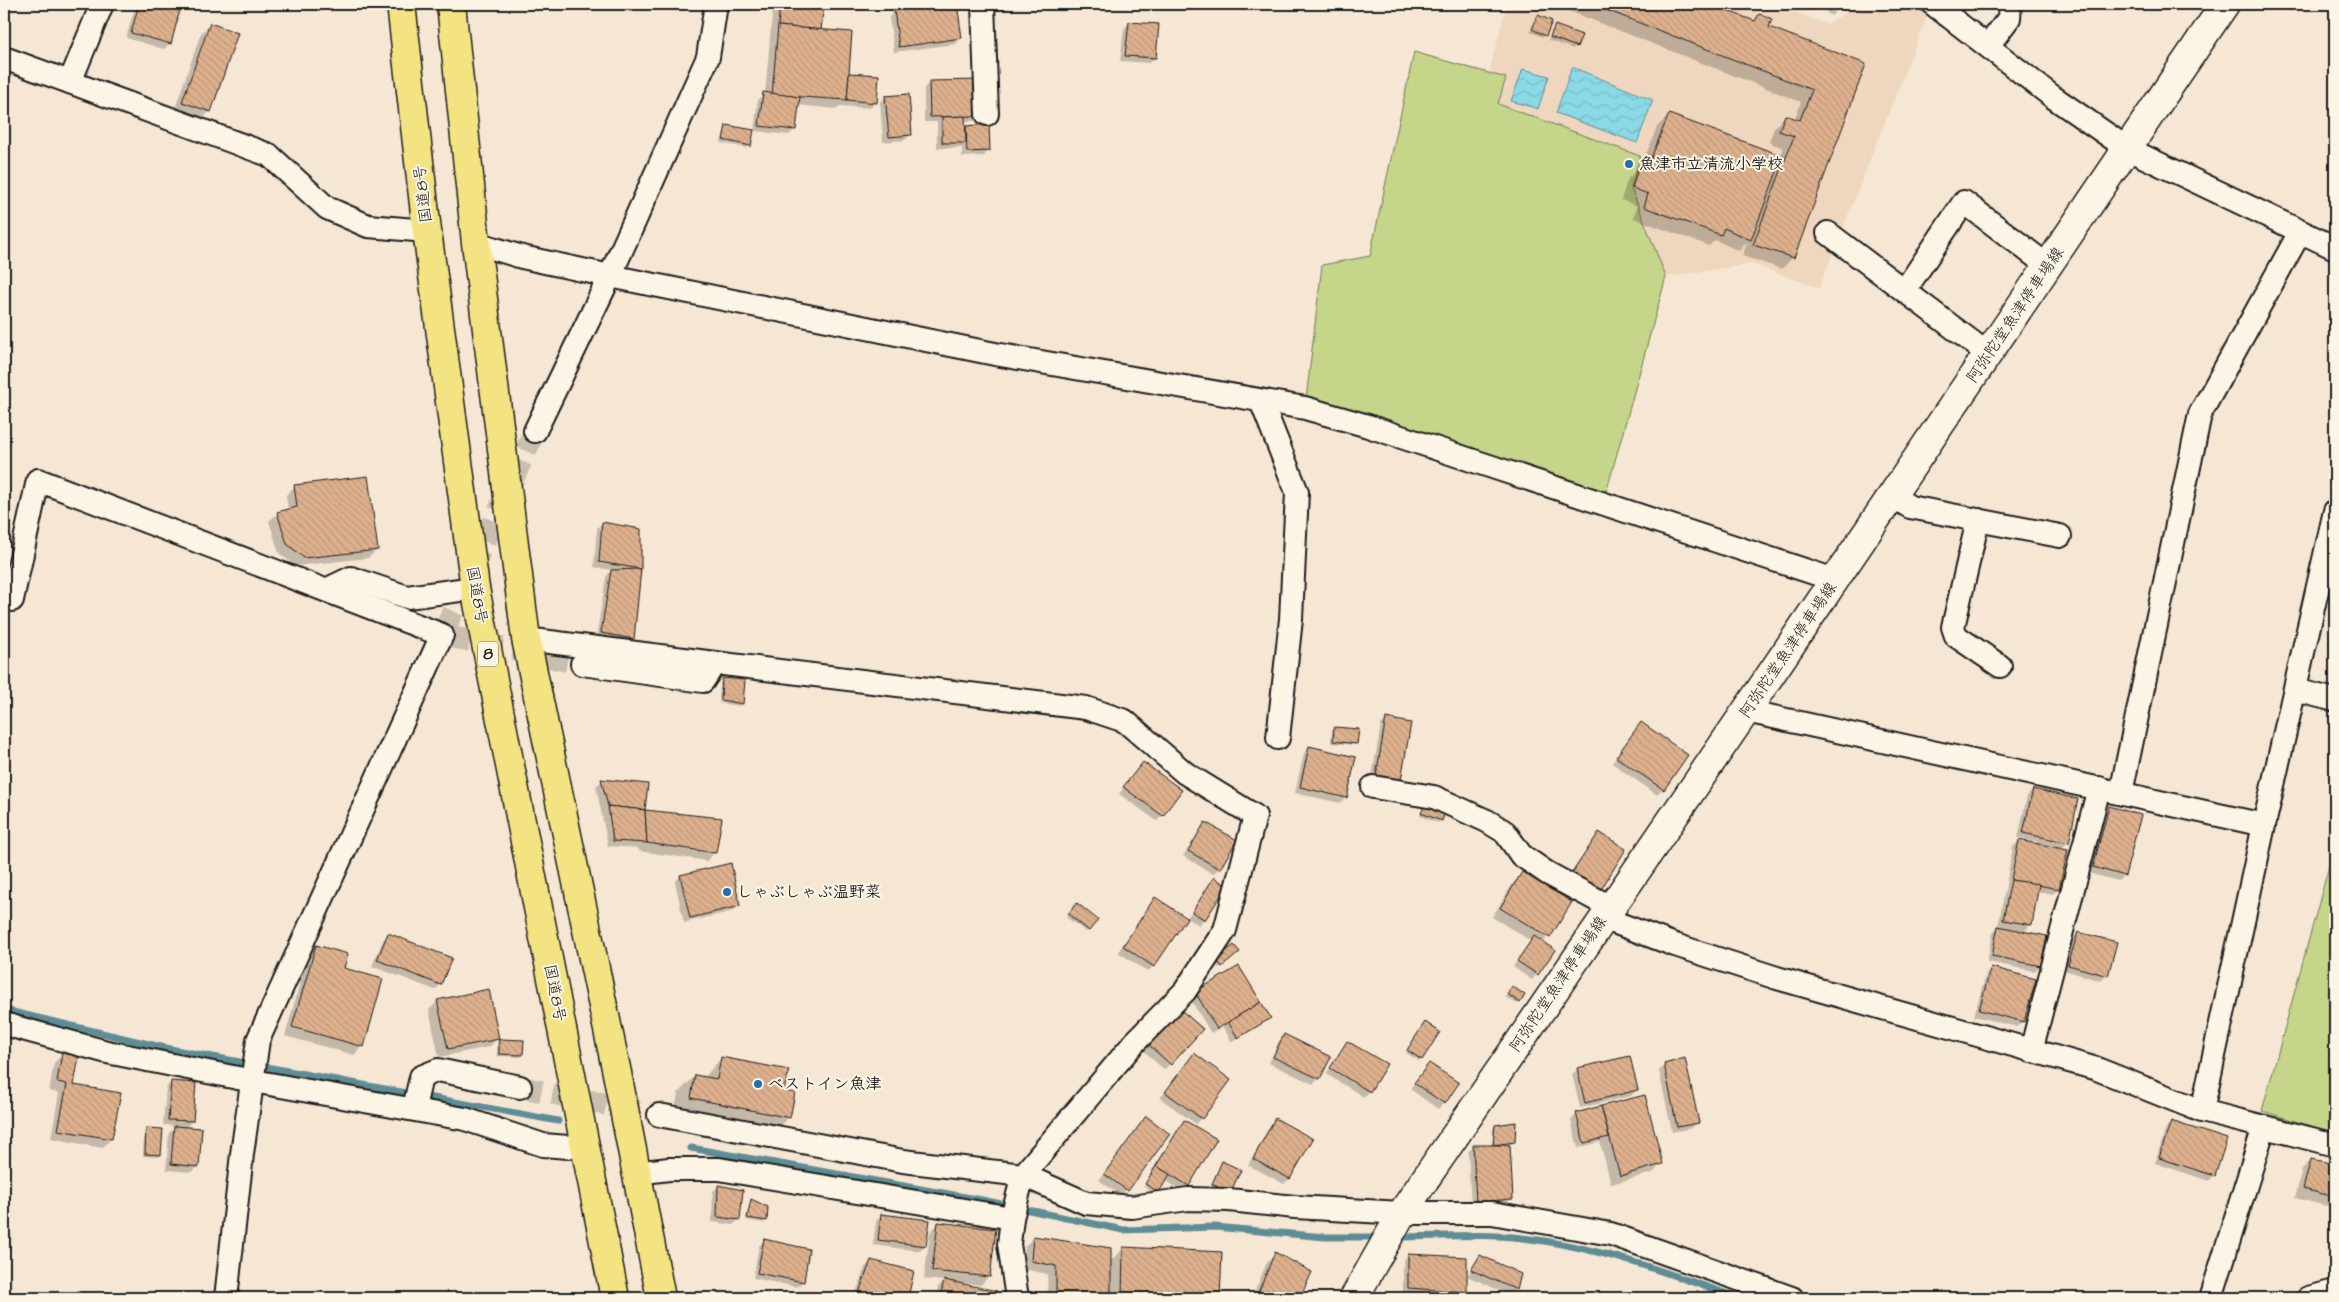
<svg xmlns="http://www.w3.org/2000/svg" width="2339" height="1302" viewBox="0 0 2339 1302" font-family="'Architects Daughter','Klee One',sans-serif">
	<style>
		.built { fill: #efd7bf }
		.pitch { fill: #c5d58a; stroke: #707853 }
		.water { fill: url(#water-waves); stroke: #5e8d96 }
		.shadow { fill: #0003 }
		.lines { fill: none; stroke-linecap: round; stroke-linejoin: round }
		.stream { stroke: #5e8d96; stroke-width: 7 }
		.building { fill: url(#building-back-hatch); stroke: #1c1c1c }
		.minor-tunnel { stroke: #cabeaf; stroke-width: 22; stroke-dasharray: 22 11; stroke-linecap: butt }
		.minor-casing { stroke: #1c1c1c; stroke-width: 26 }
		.secondary-casing { stroke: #1c1c1c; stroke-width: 31 }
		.trunk-casing { stroke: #1c1c1c; stroke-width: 31 }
		.minor { stroke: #fcf5e5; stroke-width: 22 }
		.secondary { stroke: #fcf5e5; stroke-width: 28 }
		.trunk { stroke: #f4e382; stroke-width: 28 }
		.poi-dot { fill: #1f6fb2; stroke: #fcf5e5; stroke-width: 2 }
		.labels { text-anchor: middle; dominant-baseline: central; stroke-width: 4; stroke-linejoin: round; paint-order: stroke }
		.shield { fill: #fcf5e5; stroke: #5f5d58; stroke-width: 1 }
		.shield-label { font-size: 15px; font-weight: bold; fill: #1c1c1c }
		.poi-label { font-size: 16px; font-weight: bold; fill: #1c1c1c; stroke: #fcf5e5; text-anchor: start }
		.street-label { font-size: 16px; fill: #1c1c1c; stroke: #fcf5e5 }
	</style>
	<defs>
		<pattern id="water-waves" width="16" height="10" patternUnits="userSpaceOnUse" patternTransform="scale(1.25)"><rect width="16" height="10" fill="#8ad9e7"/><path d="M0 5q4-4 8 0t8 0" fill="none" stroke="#76bac6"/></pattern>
		<pattern id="building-back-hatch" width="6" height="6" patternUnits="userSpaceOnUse" patternTransform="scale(1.25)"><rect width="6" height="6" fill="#deb18e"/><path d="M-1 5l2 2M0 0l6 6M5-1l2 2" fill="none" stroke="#be987a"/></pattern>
	</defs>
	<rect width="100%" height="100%" fill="#f6e7d4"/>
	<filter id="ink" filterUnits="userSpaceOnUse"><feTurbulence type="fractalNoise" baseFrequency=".02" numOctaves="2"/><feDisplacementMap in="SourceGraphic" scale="10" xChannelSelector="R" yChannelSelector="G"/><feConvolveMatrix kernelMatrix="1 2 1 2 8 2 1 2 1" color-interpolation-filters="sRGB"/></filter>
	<g filter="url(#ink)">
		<polygon class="built" points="1507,4 1773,4 1827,24 1860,4 1932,4 1819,288 1752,264 1666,277 1603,504 1305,408 1322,265 1370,256 1414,52 1489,72"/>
		<g class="pitch">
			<polygon points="1414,52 1506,78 1498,104 1640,156 1631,188 1666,277 1603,504 1305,408 1322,265 1370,256"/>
			<polygon points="2335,844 2335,1133 2262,1111"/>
		</g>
		<g class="water">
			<polygon points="1572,67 1653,100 1637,143 1556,113"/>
			<polygon points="1523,69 1549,76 1538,109 1511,101"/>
		</g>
		<g class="shadow">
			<polygon points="136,4 168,4 180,7 170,43 164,49 126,38"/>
			<polygon points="773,4 822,4 820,31 847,76 849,74 876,102 870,108 840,106 837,109 797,105 794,130 789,135 754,131 758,99 765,94"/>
			<polygon points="946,4 956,4 961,38 955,44 894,52 889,17 895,11"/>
			<polygon points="992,4 1012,4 1007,9 994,12"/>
			<polygon points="1551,4 1704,4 1753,22 1759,16 1767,27 1864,65 1793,257 1782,269 1742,256 1748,241 1739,251 1715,240 1709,246 1633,218 1637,206 1621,200 1628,178 1641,167 1657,127 1669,115 1780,156 1783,148 1769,142 1774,128 1785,116 1794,120 1801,102"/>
			<polygon points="1817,4 1843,4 1831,16"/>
			<polygon points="1538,17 1545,35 1543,37 1530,32"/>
			<polygon points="1129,23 1155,58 1149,63 1120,61 1124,29"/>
			<polygon points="210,25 210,111 201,120 174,111 201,33"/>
			<polygon points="1555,26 1580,35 1573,49 1548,40"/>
			<polygon points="930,82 980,116 974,121 964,121 964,127 988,126 989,150 984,156 962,157 962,148 937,148 937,122 924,122 924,88"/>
			<polygon points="886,97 911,134 905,140 883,142 880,102"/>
			<polygon points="726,126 750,145 747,148 721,143"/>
			<polygon points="295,486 377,550 368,558 295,566 279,553 269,521 278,513 288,510 286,495"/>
			<polygon points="602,523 640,530 640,569 633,639 627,644 596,639 606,577 612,570 594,567 597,528"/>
			<polygon points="723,679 742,703 740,706 719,703 720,682"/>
			<polygon points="1386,719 1400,779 1394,785 1371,781 1381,725"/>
			<polygon points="1641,724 1663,789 1657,795 1612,763"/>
			<polygon points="1334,728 1356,743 1354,745 1331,743 1332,731"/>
			<polygon points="1310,748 1346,797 1340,803 1295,793 1304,753"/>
			<polygon points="1143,764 1162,815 1157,821 1119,794"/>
			<polygon points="602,781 644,811 715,852 707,861 639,851 638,848 608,846 596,786"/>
			<polygon points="2033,790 2068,842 2060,850 2058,889 2053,894 2037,891 2031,925 2023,932 2040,966 2034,971 1987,962 1993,933 1998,927 2013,847 2019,841 2037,845 2037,842 2018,838 2027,796"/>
			<polygon points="1424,806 1445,811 1438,823 1420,816"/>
			<polygon points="2109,808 2124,875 2118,881 2088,873 2104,813"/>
			<polygon points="1205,823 1219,868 1213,874 1183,856"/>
			<polygon points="1599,833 1599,890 1567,879"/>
			<polygon points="1522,874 1570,903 1543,943 1537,974 1532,980 1513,967 1531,941 1492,917 1513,883"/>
			<polygon points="680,876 739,906 733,911 684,923 675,882"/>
			<polygon points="1214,879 1204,919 1199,925 1187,918"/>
			<polygon points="1155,899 1153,966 1148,972 1118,952"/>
			<polygon points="1074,907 1088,930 1086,932 1066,917"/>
			<polygon points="2078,933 2107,975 2101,981 2064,970 2073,938"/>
			<polygon points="388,934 451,959 440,985 435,990 372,966 383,940"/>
			<polygon points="316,947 342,969 362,1046 354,1055 285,1036 308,955"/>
			<polygon points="1236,954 1219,968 1214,963"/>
			<polygon points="1992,968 2034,980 2023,1022 2017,1027 1974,1016 1986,974"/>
			<polygon points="1510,990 1519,1002 1517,1004 1505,997"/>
			<polygon points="488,991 498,1040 523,1042 522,1055 520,1057 497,1056 497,1039 489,1047 439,1057 429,1010 438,1001"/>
			<polygon points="1196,993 1269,1018 1232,1042 1222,1026 1211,1033 1190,999"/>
			<polygon points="1175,1017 1201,1029 1164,1070 1144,1051"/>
			<polygon points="1422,1026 1421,1059 1419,1061 1406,1053"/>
			<polygon points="1285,1036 1329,1057 1319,1079 1313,1084 1269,1063 1279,1041"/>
			<polygon points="1347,1042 1369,1091 1364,1097 1326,1074"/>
			<polygon points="63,1054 72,1086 111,1139 102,1148 51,1138 59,1093 49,1091 54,1063"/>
			<polygon points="1194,1055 1229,1081 1196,1124 1160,1098"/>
			<polygon points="721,1058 783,1092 789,1117 772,1134 674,1115 678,1093 695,1076 704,1078"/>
			<polygon points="1429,1064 1444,1103 1438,1109 1410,1089"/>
			<polygon points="1665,1065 1697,1122 1692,1128 1672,1132 1659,1071"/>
			<polygon points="1578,1069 1636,1090 1631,1096 1580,1108 1572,1074"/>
			<polygon points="171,1082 192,1121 185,1128 198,1166 192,1172 166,1170 169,1133 176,1126 163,1125 166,1088"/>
			<polygon points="1602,1107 1661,1164 1653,1173 1611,1184 1600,1142 1578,1148 1571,1120 1577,1114"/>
			<polygon points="1276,1120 1311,1140 1289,1179 1284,1184 1248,1165 1270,1126"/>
			<polygon points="1184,1121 1188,1185 1182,1191 1165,1180 1155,1194 1144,1187 1153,1172 1151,1172"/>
			<polygon points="2171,1122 2214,1175 2209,1181 2155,1163 2166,1128"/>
			<polygon points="1141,1123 1168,1134 1121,1196 1099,1180"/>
			<polygon points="1496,1126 1514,1142 1509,1145 1511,1198 1506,1204 1471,1207 1468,1152 1474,1146 1492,1146 1493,1128"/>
			<polygon points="147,1129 160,1155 158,1157 143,1156 144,1132"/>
			<polygon points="2311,1160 2335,1165 2335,1208 2295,1198 2302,1169"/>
			<polygon points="1223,1162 1227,1195 1210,1187"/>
			<polygon points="719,1186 739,1219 733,1225 712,1222 713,1191"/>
			<polygon points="752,1201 766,1220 763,1223 746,1220"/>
			<polygon points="881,1216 925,1245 920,1251 873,1245 876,1221"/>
			<polygon points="938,1224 989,1276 981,1285 961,1283 961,1285 995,1292 994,1298 936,1298 938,1287 944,1281 924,1279 930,1232"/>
			<polygon points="1034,1237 1110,1262 1124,1248 1220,1254 1219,1298 1048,1298 1047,1274 1023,1269 1025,1246"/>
			<polygon points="765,1240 807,1250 802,1282 797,1287 753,1278 759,1246"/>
			<polygon points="1276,1254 1310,1273 1299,1298 1252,1298 1267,1262"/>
			<polygon points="1408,1256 1466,1291 1460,1297 1403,1293 1403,1261"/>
			<polygon points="1481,1256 1516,1289 1510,1295 1467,1276"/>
			<polygon points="871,1262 912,1271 907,1298 854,1298 865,1267"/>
			<polygon points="1389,1295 1397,1298 1386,1298"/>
		</g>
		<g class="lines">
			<g class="stream">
				<polyline points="4,1010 170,1049 558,1121"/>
				<polyline points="691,1148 982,1200 1123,1230 1215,1227 1325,1237 1381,1237"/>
				<path d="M1397,1237C1437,1237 1483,1233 1522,1238C1596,1246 1668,1273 1738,1298"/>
			</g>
		</g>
		<g class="building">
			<polygon points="139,4 173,4 181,6 171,44 131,33"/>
			<polygon points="780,4 824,4 821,30 778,26"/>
			<polygon points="937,4 957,4 962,38 899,47 894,10"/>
			<polygon points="1591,4 1708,4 1755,21 1759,14 1772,19 1769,27 1866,64 1794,258 1753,245 1794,136 1779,131 1785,115 1800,120 1812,90"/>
			<polygon points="1538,15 1552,21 1546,36 1532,29"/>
			<polygon points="1129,22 1159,24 1156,58 1125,56"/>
			<polygon points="210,23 238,33 211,112 182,102"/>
			<polygon points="1555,25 1582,35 1577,47 1550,37"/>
			<polygon points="778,26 852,32 847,100 772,95"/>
			<polygon points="849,73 879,75 877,103 847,100"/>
			<polygon points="981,80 981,116 930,117 929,81"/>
			<polygon points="763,92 800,97 796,130 759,126"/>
			<polygon points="909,94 912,135 889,137 885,96"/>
			<polygon points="1669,114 1783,156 1751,240 1724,228 1721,235 1644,207 1648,194 1632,188 1639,165 1647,168"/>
			<polygon points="965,116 966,143 942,143 942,117"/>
			<polygon points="989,124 990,151 967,152 966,126"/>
			<polygon points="726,125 754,130 751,146 723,140"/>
			<polygon points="368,476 378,550 304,558 287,544 277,512 297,507 294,485"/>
			<polygon points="602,522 641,529 641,569 599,562"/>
			<polygon points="641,569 634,639 601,633 611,570"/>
			<polygon points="722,678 745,680 743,704 721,700"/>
			<polygon points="1386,718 1411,723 1401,780 1376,776"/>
			<polygon points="1641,722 1688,755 1664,790 1616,757"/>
			<polygon points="1334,727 1359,729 1357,744 1333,741"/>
			<polygon points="1309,746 1356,757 1347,798 1300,787"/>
			<polygon points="1143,762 1182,790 1163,816 1123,787"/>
			<polygon points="601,779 648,784 645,810 608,806"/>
			<polygon points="2033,789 2078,799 2069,843 2023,833"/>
			<polygon points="1426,802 1446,810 1442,821 1421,813"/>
			<polygon points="608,806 645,810 647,843 613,841"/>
			<polygon points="2109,806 2141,815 2125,876 2093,867"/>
			<polygon points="645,810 722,818 716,853 647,843"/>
			<polygon points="1205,822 1237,840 1220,869 1188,851"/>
			<polygon points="1599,832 1626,849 1600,891 1572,873"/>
			<polygon points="2019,840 2068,850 2059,889 2011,880"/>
			<polygon points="731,863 740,906 690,918 680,875"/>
			<polygon points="1522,872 1572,902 1550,938 1500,908"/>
			<polygon points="1214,877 1227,886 1205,920 1192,912"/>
			<polygon points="2011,880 2039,884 2032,925 2003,920"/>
			<polygon points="1155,897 1187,918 1154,967 1123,946"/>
			<polygon points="1077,903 1098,920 1089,931 1068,914"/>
			<polygon points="1998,926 2047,936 2041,966 1992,956"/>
			<polygon points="2078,932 2117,942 2108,976 2068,965"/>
			<polygon points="388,933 452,958 441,985 377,960"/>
			<polygon points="1534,936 1555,950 1538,975 1517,961"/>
			<polygon points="316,945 348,954 344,968 383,979 364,1047 292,1027"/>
			<polygon points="1234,945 1240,952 1222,967 1216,959"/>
			<polygon points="1239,966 1261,1002 1217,1029 1195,992"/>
			<polygon points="1991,967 2036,979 2024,1022 1979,1010"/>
			<polygon points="1512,986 1525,995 1520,1003 1507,994"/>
			<polygon points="489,989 499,1039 448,1049 437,1000"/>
			<polygon points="1261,1002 1271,1018 1238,1038 1228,1022"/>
			<polygon points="1181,1010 1203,1029 1171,1065 1149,1045"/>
			<polygon points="1425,1022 1440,1032 1422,1060 1407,1050"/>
			<polygon points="1284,1034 1331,1057 1320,1079 1273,1057"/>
			<polygon points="499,1039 524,1040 523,1055 499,1054"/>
			<polygon points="1347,1041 1387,1064 1370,1092 1330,1068"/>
			<polygon points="62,1053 79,1056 74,1085 121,1093 112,1139 58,1130 67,1084 57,1082"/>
			<polygon points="1194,1053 1231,1080 1202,1119 1165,1092"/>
			<polygon points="1630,1056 1638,1090 1585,1103 1577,1068"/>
			<polygon points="721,1057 789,1070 784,1091 795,1093 790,1118 691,1098 695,1075 717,1079"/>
			<polygon points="1685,1058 1699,1123 1677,1127 1664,1064"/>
			<polygon points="1429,1063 1459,1083 1445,1104 1414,1083"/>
			<polygon points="171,1081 196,1083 193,1121 168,1120"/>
			<polygon points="1645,1095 1663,1164 1620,1176 1601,1106"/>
			<polygon points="1601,1106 1609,1137 1584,1143 1576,1113"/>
			<polygon points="1146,1116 1170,1134 1128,1191 1104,1174"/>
			<polygon points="1275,1118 1313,1139 1290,1179 1253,1159"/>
			<polygon points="1184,1120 1217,1139 1189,1186 1156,1166"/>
			<polygon points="2171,1121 2227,1139 2215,1176 2159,1158"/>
			<polygon points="1516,1122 1515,1142 1493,1145 1495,1125"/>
			<polygon points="174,1126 202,1128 199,1167 171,1164"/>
			<polygon points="146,1128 163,1129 161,1155 145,1154"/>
			<polygon points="1473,1145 1510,1145 1513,1199 1476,1202"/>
			<polygon points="2311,1159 2335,1164 2335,1197 2303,1189"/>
			<polygon points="1222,1161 1241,1170 1230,1193 1212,1184"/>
			<polygon points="1156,1166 1170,1174 1159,1192 1145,1184"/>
			<polygon points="718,1185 743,1190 740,1220 717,1217"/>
			<polygon points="751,1199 768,1207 767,1221 747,1218"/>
			<polygon points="881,1214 930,1220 926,1246 878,1240"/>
			<polygon points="938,1222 996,1229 990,1277 932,1271"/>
			<polygon points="1033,1236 1111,1248 1111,1298 1056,1298 1056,1266 1031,1261"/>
			<polygon points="764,1239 809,1249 804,1282 757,1273"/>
			<polygon points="1123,1247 1222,1252 1220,1298 1122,1298"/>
			<polygon points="1275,1252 1312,1272 1300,1298 1256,1298"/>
			<polygon points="1408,1254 1467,1257 1467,1292 1408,1288"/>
			<polygon points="1480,1255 1521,1274 1517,1290 1471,1270"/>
			<polygon points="871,1260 914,1271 908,1298 857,1298"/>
			<polygon points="944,1280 997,1291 995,1298 940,1298"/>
		</g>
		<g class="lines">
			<g class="minor-tunnel">
				<polyline points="535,431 442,635 582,664"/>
				<polyline points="520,1087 659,1115"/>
			</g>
			<defs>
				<g id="minor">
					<polyline points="983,4 987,114"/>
					<polyline points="1933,4 2053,97 2128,149 2335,248"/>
					<polyline points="1988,46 2009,18 2010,4"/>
					<polyline points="4,58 269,155 327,208 368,226 427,231"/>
					<polyline points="70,82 102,4"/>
					<polyline points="1828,233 1988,354"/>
					<polyline points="476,243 522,257 610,276 995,354 1305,408 1368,426 1835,580"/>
					<polyline points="1911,281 1964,202 2048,266"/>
					<polyline points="1261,401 1297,492 1291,619 1278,738"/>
					<polyline points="535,431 610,276 708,57 716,4"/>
					<polyline points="1892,496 1910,507 2060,536"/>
					<polyline points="1978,520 1953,627 1956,636 2000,666"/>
					<polyline points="326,590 351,578 407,597 475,588"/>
					<polyline points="4,597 12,600 38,480 442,635 258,1040 242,1154 226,1298"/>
					<polyline points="526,639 715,663"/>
					<polyline points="582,664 703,681 715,663 1086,708 1125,721 1185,773 1255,816 1225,930 1185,991 1134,1043 1023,1175 1012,1218"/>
					<polyline points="2295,690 2335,700"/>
					<polyline points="1373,787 1434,797 1487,821 1505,832 1521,855 1547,873 1610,907"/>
					<polyline points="2121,793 2200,414 2300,232"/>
					<polyline points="2264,825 2335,511"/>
					<polyline points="1603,918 1675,945 1777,978 2097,1069 2202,1111 2264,825 1746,711"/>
					<polyline points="4,1024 107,1052 253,1081 465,1119 543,1145 568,1147 585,1145"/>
					<polyline points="2031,1051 2099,788"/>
					<polyline points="414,1108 421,1077 438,1070 520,1087"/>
					<polyline points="2202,1111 2335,1145"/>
					<polyline points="659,1115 903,1161 1023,1175 1086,1203 1132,1207 1188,1199 1229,1200 1295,1207 1402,1213 1492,1213 1611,1234 1792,1298"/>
					<polyline points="636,1173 669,1169 719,1169 1012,1218 1009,1244 1017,1298"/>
					<polyline points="2211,1298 2264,1127"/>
					<polyline points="2308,1298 2335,1291"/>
				</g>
				<polyline id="secondary" points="1354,1298 1402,1213 1746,711 2225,4"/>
				<g id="trunk">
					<polyline points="401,4 427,231 475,588 615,1298"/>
					<polyline points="451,4 476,243 526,639 617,1073 661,1298"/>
				</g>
			</defs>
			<use href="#minor" class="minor-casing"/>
			<use href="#secondary" class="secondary-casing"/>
			<use href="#trunk" class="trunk-casing"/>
			<use href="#minor" class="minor"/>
			<use href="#secondary" class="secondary"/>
			<use href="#trunk" class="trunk"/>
		</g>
	</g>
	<g class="poi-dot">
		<circle cx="1629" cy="164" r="5"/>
		<circle cx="727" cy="892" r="5"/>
		<circle cx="758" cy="1084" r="5"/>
	</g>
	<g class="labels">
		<rect class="shield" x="478" y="641.5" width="20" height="25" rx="4"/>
		<g class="shield-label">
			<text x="488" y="654">8</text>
		</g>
		<g class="poi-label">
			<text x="1639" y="164">魚津市立清流小学校</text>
			<text x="737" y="892">しゃぶしゃぶ温野菜</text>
			<text x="768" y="1084">ベストイン魚津</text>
		</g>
		<g class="street-label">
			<text transform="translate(423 194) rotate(-97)">国道8号</text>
			<text transform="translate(2015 315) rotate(-56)">阿弥陀堂魚津停車場線</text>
			<text transform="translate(477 595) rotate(80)">国道8号</text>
			<text transform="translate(1788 650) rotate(-56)">阿弥陀堂魚津停車場線</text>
			<text transform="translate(1558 984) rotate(-56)">阿弥陀堂魚津停車場線</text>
			<text transform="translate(555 993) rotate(79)">国道8号</text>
		</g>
	</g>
	<rect width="2339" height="1302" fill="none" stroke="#fcf5e5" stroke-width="20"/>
	<rect x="10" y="10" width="2319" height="1282" fill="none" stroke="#1c1c1c" stroke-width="2" filter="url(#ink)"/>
</svg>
